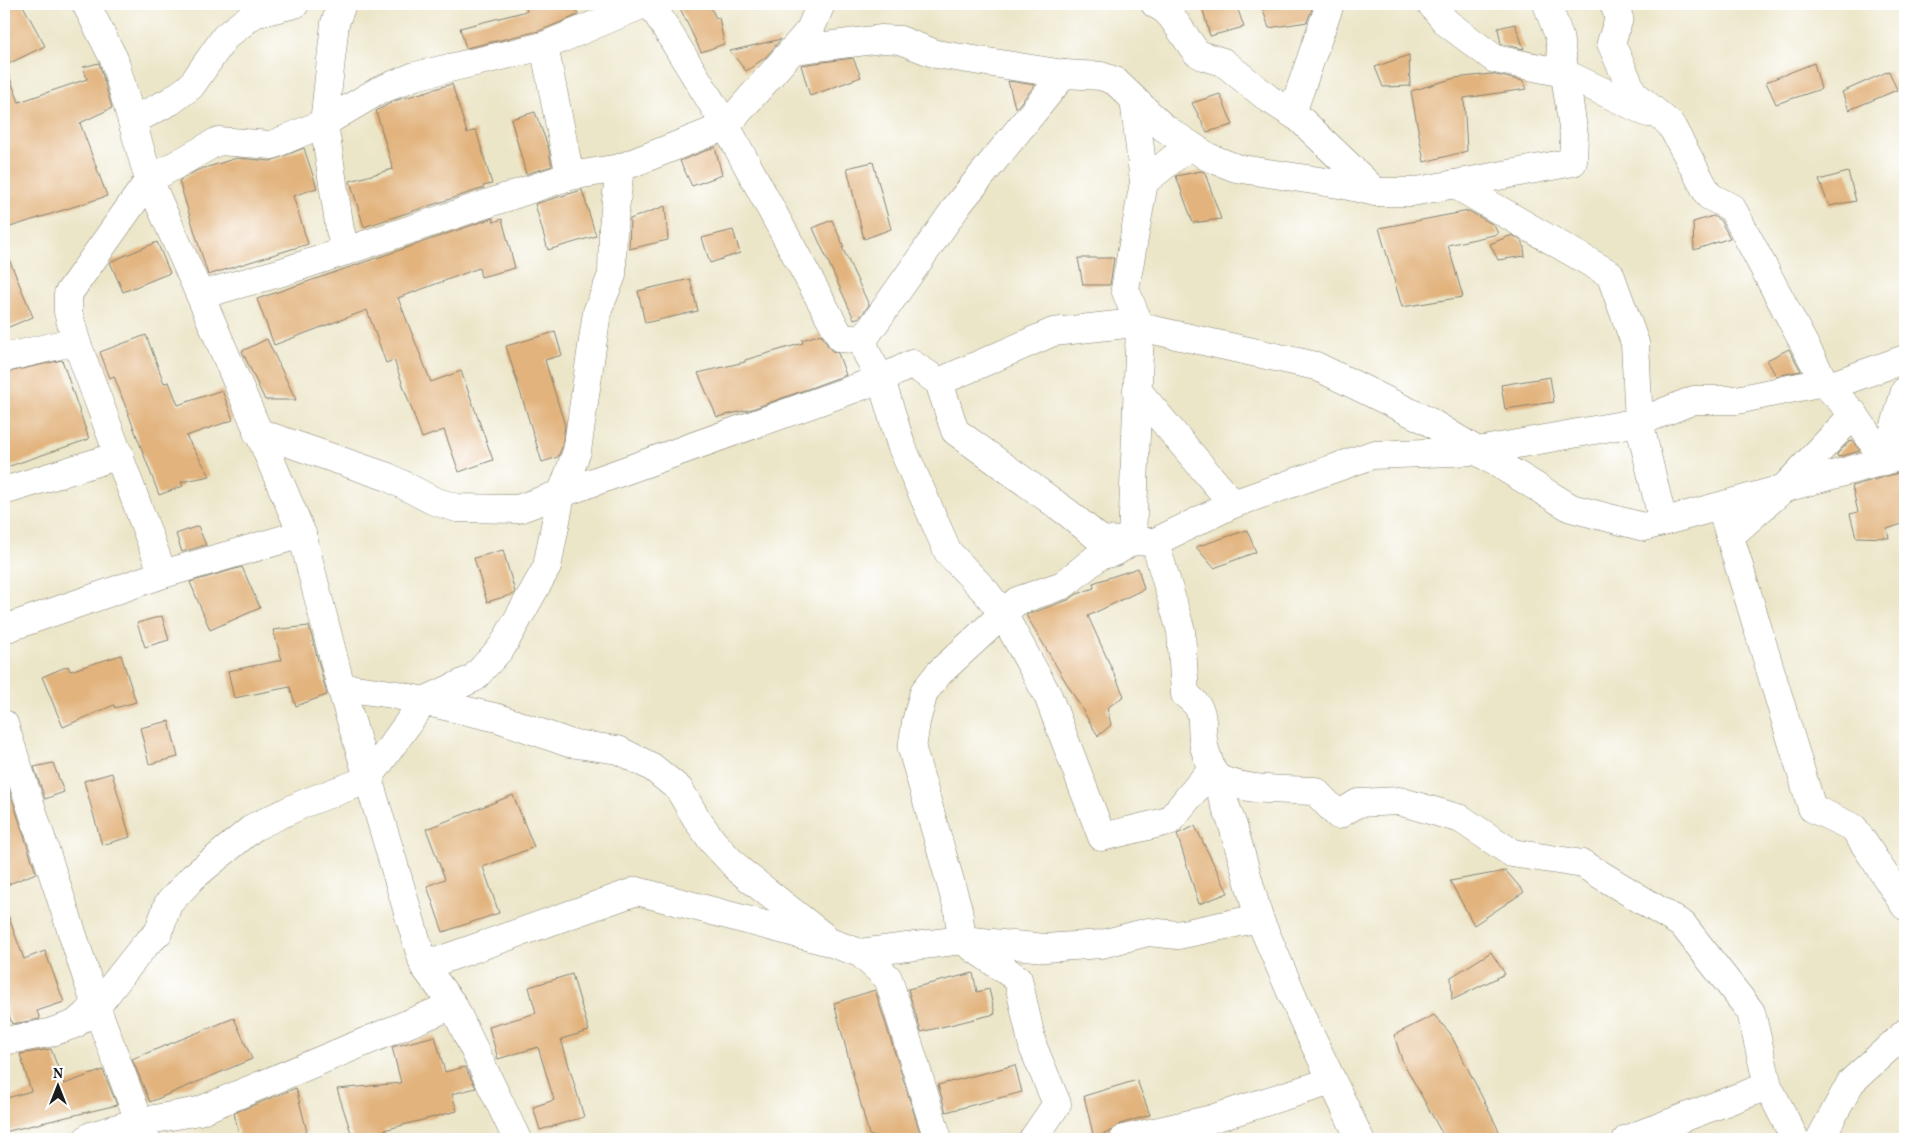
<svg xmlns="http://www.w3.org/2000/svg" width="1909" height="1143" viewBox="0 0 1909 1143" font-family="Vollkorn,serif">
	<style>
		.building { fill: #e2b37d }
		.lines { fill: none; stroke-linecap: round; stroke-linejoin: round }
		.minor-casing { stroke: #848172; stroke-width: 29 }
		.minor { stroke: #fff; stroke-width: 28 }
	</style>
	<rect width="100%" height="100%" fill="#fff"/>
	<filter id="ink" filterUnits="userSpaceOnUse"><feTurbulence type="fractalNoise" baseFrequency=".02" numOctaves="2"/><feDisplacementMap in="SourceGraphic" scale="10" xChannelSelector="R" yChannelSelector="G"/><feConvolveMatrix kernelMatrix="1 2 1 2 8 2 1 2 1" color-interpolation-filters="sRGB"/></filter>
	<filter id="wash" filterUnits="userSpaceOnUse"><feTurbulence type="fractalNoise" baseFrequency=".0096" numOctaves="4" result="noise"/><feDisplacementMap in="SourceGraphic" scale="20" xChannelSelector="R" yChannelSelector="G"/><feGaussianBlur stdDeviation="1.12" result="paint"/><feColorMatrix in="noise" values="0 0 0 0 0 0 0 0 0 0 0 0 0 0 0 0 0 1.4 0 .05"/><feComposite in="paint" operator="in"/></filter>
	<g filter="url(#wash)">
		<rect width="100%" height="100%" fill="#ece6c9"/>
		<g id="blocks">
			<g class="building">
				<polygon points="4,4 22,4 45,46 4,66"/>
				<polygon points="525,4 574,4 578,15 539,31 466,48 460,28 527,11"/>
				<polygon points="678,4 709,4 716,18 719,17 724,44 701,52"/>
				<polygon points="1228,4 1236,4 1244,27 1210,36 1203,10"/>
				<polygon points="1277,4 1310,4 1312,9 1307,22 1269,28 1262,7"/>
				<polygon points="1515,24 1524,49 1501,44 1498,28"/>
				<polygon points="781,39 766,57 746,71 730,51"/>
				<polygon points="1409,55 1410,86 1383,87 1375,67"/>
				<polygon points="853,58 861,77 810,96 801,65"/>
				<polygon points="99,63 112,108 80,123 107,196 4,229 4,68 6,68 19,102 87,79 83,67"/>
				<polygon points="1814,63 1821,89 1776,104 1766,82"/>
				<polygon points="1889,71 1897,90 1849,110 1842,92"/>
				<polygon points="1491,74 1523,81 1527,89 1464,98 1467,151 1424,162 1411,91 1455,78"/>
				<polygon points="1008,81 1035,85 1017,107 1015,107"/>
				<polygon points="452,84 467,133 476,130 492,184 483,186 484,188 364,227 350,181 393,169 376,111 394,101"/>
				<polygon points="1220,94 1233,125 1207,132 1192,103"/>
				<polygon points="535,112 548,146 552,166 526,174 511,119"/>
				<polygon points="715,147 722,175 692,186 680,161"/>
				<polygon points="304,148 317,188 293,196 308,244 208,275 179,181 198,170 237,158 271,161"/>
				<polygon points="873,162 891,229 864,239 847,168"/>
				<polygon points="1201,171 1205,173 1221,219 1193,223 1176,176"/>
				<polygon points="1848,172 1856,201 1829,206 1819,180"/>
				<polygon points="582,190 596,236 548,250 535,204"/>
				<polygon points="665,206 668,240 629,249 630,219"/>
				<polygon points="1469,211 1494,225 1498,234 1448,245 1463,297 1402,307 1379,228"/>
				<polygon points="1713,216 1720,220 1730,238 1694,250 1693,222"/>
				<polygon points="493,218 494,222 502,219 515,268 481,277 479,268 398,298 431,382 461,371 493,460 459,472 444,430 422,438 394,360 386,363 367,310 274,345 257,299"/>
				<polygon points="832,220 844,247 842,247 869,305 860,317 854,319 813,228"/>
				<polygon points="733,230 740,253 710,263 702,238"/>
				<polygon points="1512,235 1523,242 1525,256 1498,260 1490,244"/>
				<polygon points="157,242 170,273 123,292 110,262"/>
				<polygon points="4,247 33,317 4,329"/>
				<polygon points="1078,258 1114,258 1110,285 1083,285"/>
				<polygon points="690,279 698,311 645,323 638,291"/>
				<polygon points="555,332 562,355 545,360 565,426 562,447 558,457 542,462 506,346"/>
				<polygon points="821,334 828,346 832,351 838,353 846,375 752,409 717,417 698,373 745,362 745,360 803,343 802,340"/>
				<polygon points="146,335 164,383 169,382 178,405 222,390 233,420 186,436 210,476 181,482 183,486 159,495 114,376 110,378 100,352"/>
				<polygon points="267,339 296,400 265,400 242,351"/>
				<polygon points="1789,349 1801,371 1776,376 1767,360"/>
				<polygon points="62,360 89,439 4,468 4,373"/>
				<polygon points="1550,377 1554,402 1505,409 1501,385"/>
				<polygon points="1853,441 1860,451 1838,457 1837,454 1849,442"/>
				<polygon points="1905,471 1905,523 1887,529 1889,538 1856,537 1850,514 1858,512 1852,486"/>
				<polygon points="198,526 206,545 182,552 176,534"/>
				<polygon points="1247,530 1256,552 1214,568 1196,547"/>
				<polygon points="503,550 515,592 514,594 487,602 474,558"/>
				<polygon points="242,567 260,608 210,630 190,582"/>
				<polygon points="1138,568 1144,589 1088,616 1124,696 1107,708 1111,725 1098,736 1026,615 1068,600 1077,594 1094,588 1093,583"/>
				<polygon points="162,616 169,640 145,647 137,623"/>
				<polygon points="309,626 327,695 296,706 290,687 234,698 228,671 282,660 273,630"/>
				<polygon points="121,655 136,702 115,708 114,705 63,727 42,677 68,666 70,671"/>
				<polygon points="169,721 178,757 149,764 140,728"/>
				<polygon points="53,763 64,792 45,799 34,767"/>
				<polygon points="112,773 130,837 102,845 84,781"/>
				<polygon points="4,774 36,873 4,886"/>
				<polygon points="513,795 534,847 483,867 499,913 443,932 427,886 445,879 426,829"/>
				<polygon points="1195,826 1228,893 1199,904 1177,834"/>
				<polygon points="1506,871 1524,892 1474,925 1450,881"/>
				<polygon points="4,910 6,910 24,959 45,951 64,1002 37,1011 40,1019 12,1024 4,1001"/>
				<polygon points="1491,952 1505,974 1452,1000 1451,977"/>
				<polygon points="973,973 977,992 989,989 995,1014 921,1032 908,989"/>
				<polygon points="572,974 589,1031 561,1039 584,1117 540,1130 533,1107 554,1100 538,1047 498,1059 489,1027 536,1013 529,987"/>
				<polygon points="875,990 922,1139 881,1139 869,1135 834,1003"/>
				<polygon points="1434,1015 1450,1033 1503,1139 1445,1139 1402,1060 1394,1035"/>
				<polygon points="234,1018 252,1059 150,1102 132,1059"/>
				<polygon points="435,1036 445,1072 465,1067 476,1088 452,1094 457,1111 384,1130 387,1139 353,1139 337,1089 401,1083 392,1047"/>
				<polygon points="51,1049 64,1084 103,1070 117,1105 4,1132 4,1099 31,1091 20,1054"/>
				<polygon points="1015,1065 1022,1092 946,1112 938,1085"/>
				<polygon points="1137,1080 1150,1115 1120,1124 1111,1131 1094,1138 1084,1096"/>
				<polygon points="296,1088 307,1132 278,1139 240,1139 234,1113"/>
			</g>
		</g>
	</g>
	<g filter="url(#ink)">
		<use href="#blocks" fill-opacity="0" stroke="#848172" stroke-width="1"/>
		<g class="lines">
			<defs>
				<g id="minor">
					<polyline points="86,4 114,59 149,180 200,295 302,534 341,687 424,966 453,1005 517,1139"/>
					<path d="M651,4L726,126L841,338L863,340L867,354L881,379L912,364L939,382L955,431L1068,513L1101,540L1155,542L1181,631L1185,694C1209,712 1199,720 1204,746C1207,756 1210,766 1214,776C1243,792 1283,789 1315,791L1338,815L1358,803L1399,801L1461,819L1512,853L1583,864L1683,925L1751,1012L1768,1086L1795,1139"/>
					<polyline points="1155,4 1164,9 1171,16 1196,52 1203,56 1223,62 1269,99 1299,118 1376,192"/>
					<polyline points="1431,4 1447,23 1495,59 1564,73 1648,113"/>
					<polyline points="1614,4 1619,18 1611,43 1633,93 1671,125 1709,196 1732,208 1827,387 1905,359"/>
					<polyline points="544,46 570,176"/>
					<polyline points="793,50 882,39 900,40 936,54 1064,74 1101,76 1115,81 1163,127 1208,157 1236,168 1345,185 1376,192 1412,192 1573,162 1574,135 1559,36 1547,4"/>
					<polyline points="1134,99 1144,182 1190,145"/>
					<polyline points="1292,113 1330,4"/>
					<polyline points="132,121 171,101 191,86 225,37 254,14 295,4"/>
					<polyline points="1454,184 1610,274 1635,343 1639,422 1694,400 1737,400 1823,382 1854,414 1783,489 1730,536"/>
					<polyline points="346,251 570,176 620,168"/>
					<polyline points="200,295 279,273 346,251 340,230 324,123 335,23 342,4"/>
					<polyline points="863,340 960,202 1064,74"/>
					<polyline points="4,358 76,341"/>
					<polyline points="939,382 1053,332 1126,324 1140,327 1316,366 1428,421 1571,508 1644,527 1905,455"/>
					<polyline points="1137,390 1233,504"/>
					<polyline points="1854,414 1885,461 1905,391"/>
					<polyline points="257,432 388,477 434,501 457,508 518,509 881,379 901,445 948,552 986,592 1003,614 1048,696 1102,837 1169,821 1212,769 1233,826 1259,918 1304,1022 1360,1139"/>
					<polyline points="4,491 120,455"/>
					<polyline points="1725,520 1812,808 1854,828 1905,906"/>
					<polyline points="1155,542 1233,504 1372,455 1478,451 1639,422 1663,522"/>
					<polyline points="163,574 76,341 68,312 68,294 149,180 218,141 272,145 324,123 378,91 415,76 544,46 644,4"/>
					<polyline points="4,629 163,574 302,534"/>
					<polyline points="341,687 392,694 498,718 569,743 618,750 652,767 679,789 698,821 713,842 739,870 823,936"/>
					<polyline points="4,724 96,1006 146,1139"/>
					<polyline points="860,953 962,940 1045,948 1102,944 1148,932 1178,935 1259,918"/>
					<polyline points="424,966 637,891 829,942 860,953 888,978 938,1139"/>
					<polyline points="4,1041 49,1033 75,1024 100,1002 144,946 158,933 168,904 193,877 254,827 305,803 367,780 424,701 474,678 502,647 547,567 561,495 577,451 597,312 612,275 613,227 620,168 726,126 810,30 821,4"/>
					<polyline points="87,1139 91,1136 138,1122 199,1111 453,1005"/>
					<polyline points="1033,1139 1057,1104 1033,1047 1018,979 962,940 958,909 912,749 916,722 924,692 939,673 1017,601 1063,585 1099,556 1115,552 1132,541 1140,327 1125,289 1144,182"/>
					<polyline points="1124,1139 1208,1120 1332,1081"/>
					<polyline points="1627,1139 1768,1086"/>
					<polyline points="1820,1139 1851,1082 1905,1033"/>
				</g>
			</defs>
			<use href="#minor" class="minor-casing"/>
			<use href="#minor" class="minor"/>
		</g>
	</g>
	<rect width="1909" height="1143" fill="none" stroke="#fff" stroke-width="20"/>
	<g transform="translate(58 1086)" stroke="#ffffff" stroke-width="4" paint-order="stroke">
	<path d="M0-4L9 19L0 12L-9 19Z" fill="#1c1c1c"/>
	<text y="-8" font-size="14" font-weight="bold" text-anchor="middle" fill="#1c1c1c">N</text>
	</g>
</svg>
